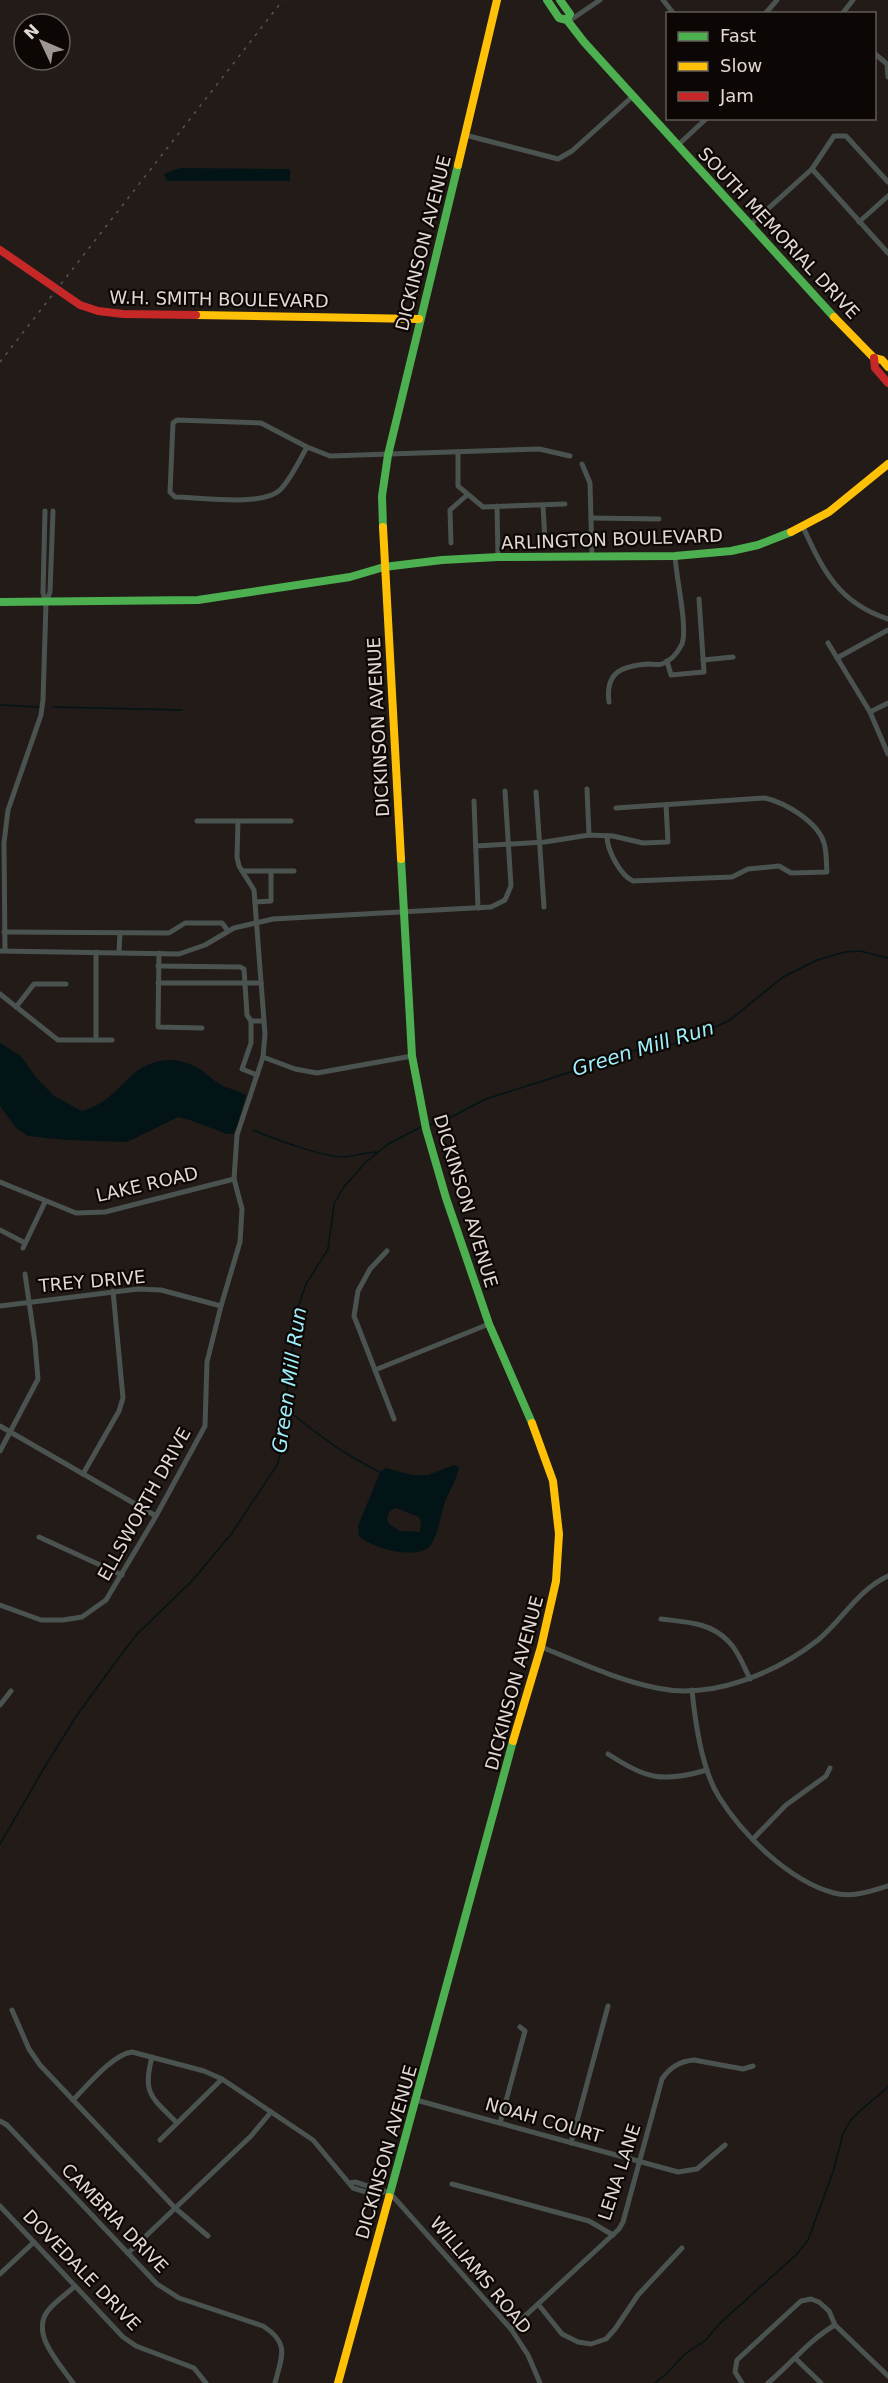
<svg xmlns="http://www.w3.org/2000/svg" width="888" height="2383" viewBox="0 0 888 2383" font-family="'DejaVu Sans',sans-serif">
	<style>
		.water { fill: #031417; fill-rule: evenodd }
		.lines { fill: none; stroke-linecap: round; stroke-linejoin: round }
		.stream { stroke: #031417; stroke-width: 1.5 }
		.street { stroke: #4a5350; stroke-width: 5 }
		.fast { stroke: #4caf50; stroke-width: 8 }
		.slow { stroke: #ffc107; stroke-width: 8 }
		.jam { stroke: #c62828; stroke-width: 8 }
		.rail { stroke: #535855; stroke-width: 1.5; stroke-dasharray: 3 6; stroke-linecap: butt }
		.labels { text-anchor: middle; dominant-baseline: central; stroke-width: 4.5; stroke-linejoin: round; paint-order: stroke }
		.street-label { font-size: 18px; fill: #e2d8d3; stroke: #0c0704 }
		.water-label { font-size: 20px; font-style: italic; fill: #9eedfa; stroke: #0c0704 }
	</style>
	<rect width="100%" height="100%" fill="#231b17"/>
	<g class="water">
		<polygon points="180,168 290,169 290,181 167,181 164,174"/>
		<path d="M0,1043L21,1056L34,1075L54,1096L82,1111C102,1106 116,1091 130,1077C150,1058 175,1055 198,1068C206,1072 212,1080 220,1084C228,1089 238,1090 246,1095L237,1126L233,1134H227L190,1120L178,1117L127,1142L67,1140L28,1136L16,1128L0,1106Z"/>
		<path d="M454,1465L459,1467C457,1481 448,1492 444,1505C440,1517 439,1530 433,1541C432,1544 430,1546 428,1548C412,1559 371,1548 359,1536L358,1526L380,1472L386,1468L412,1475H428ZM396,1508L419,1517L421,1524L420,1532L400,1531L388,1523L387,1518L390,1511Z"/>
	</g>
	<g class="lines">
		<g class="stream">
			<polyline points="0,705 40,707"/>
			<polyline points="53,707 182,710"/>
			<polyline points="429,1125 449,1118 486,1099 586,1067 613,1056 644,1048 673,1044 698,1035 730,1020 783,977 817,960 845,952 860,951 888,958"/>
			<path d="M253,1130C274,1139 323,1157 344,1157C355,1156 366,1152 377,1152"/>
			<path d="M287,1410C316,1433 346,1456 380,1472"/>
			<polyline points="0,1844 47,1763 77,1715 112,1667 136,1635 192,1581 232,1533 277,1465 285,1439 285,1403 293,1346 294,1318 306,1284 328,1249 334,1204 343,1188 365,1163 388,1144 421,1127"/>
			<polyline points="655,2383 665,2375 685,2354 706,2340 719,2324 796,2255 808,2240 833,2172 843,2134 850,2121 861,2110 888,2087"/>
		</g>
		<g class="street">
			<polyline points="663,0 674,14"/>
			<polyline points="765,14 777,0"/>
			<polyline points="842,14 853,0"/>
			<polyline points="569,21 600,0"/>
			<polyline points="874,53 887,64 888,77"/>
			<polyline points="465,135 558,159 572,151 633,96"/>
			<polyline points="678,145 707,118"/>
			<polyline points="812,169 888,253"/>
			<polyline points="859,222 888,196"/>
			<polyline points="750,225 812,169 834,136 846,136 888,182"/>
			<path d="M307,447C299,461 291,479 280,490C262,507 200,497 175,497L170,492L173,423L177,420L261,423L307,447L330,456L539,449L570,456"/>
			<polyline points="458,452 458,486 483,507 565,504"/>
			<polyline points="582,464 590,483 592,557"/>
			<polyline points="543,505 545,542"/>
			<polyline points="497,506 498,557"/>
			<polyline points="45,511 43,593 46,603"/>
			<polyline points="591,518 659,519"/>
			<path d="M803,527C823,571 839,603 888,619"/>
			<polyline points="451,543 450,510 467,495"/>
			<polyline points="828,643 870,712 888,754"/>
			<polyline points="837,658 888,630"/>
			<polyline points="703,660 733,657"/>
			<polyline points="667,661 671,675 704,672 699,599"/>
			<path d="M609,702C605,672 622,666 648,664C652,664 659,665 662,664C671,661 678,652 682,644C688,628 676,577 675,556"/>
			<polyline points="870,712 888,703"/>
			<polyline points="587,789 589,835"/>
			<polyline points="536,792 544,907"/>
			<polyline points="474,801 478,908"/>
			<polyline points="197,821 291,821"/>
			<path d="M607,836C607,850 620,875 633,881L732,877L748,869L779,866L791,873L827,872C826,863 827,852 824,843C818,822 786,803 765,798L616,808"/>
			<polyline points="476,846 545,842 589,835 613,836 643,843 668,842 666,805"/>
			<polyline points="242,871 294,871"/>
			<polyline points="255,902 271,901 271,871"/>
			<polyline points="4,932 169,933 185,923 222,923 228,931"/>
			<polyline points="0,951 179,954 205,945 234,928 273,919 491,907 505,900 511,886 505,791"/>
			<polyline points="5,951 4,843 8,810 41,715 43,700 46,603 50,592 53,511"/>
			<polyline points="119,952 120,933"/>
			<polyline points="159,953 158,1027 202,1028"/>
			<polyline points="158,966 240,967 244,969 247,1015 251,1021"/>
			<polyline points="158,983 261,983"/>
			<polyline points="0,994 58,1040 112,1040"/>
			<polyline points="16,1007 34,984 66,984"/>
			<polyline points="96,1040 96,952"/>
			<polyline points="263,1057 295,1069 317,1073 412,1056"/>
			<polyline points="257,1075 242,1069 251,1043 251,1021 264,1021"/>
			<polyline points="0,1182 76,1213 105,1212 234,1179"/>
			<polyline points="0,1230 25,1243"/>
			<polyline points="23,1248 45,1202"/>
			<polyline points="387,1251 370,1269 358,1291 354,1316 394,1419"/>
			<polyline points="0,1306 138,1289 161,1290 221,1306"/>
			<polyline points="375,1370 489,1324"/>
			<polyline points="0,1426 156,1516"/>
			<polyline points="0,1451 38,1379 35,1343 25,1274"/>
			<polyline points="83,1474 119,1411 123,1398 113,1291"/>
			<polyline points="39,1537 122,1575"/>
			<polyline points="0,1605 41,1620 63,1620 82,1617 106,1600 156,1516 205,1426 207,1362 221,1306 240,1242 242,1209 234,1179 237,1135 263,1057 265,1034 254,890 239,866 237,857 238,821"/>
			<path d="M661,1619C685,1622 710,1622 728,1641C738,1650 744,1667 750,1679"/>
			<path d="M541,1647C579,1662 617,1680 657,1688C712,1700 776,1673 818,1640C843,1619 858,1590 888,1576"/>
			<path d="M692,1690C695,1721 702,1770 719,1797C743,1835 789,1881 834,1893C852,1898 871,1891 888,1886"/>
			<polyline points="0,1705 11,1691"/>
			<path d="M608,1754C647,1779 662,1783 707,1770"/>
			<polyline points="753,1839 786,1805 826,1776 830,1768"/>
			<polyline points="12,2010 29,2049 40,2065 175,2208 208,2236"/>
			<path d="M152,2057C142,2095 152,2097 177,2123"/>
			<path d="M73,2100C87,2086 113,2054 132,2052L204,2071L222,2079L313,2140L353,2188L376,2195L384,2192"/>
			<polyline points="416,2100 678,2172 697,2169 725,2145"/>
			<path d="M0,2121L7,2125L157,2284L179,2298L263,2326C290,2343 282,2356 275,2383"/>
			<polyline points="500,2123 525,2031 520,2027"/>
			<polyline points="160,2140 222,2079"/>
			<polyline points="571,2143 608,2006"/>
			<polyline points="350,2183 355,2182 390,2193 511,2329 528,2355 540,2383"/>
			<polyline points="452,2184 589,2221 613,2235"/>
			<polyline points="0,2206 123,2337 136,2346 194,2368 206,2383"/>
			<polyline points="128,2253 251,2136 271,2112"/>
			<polyline points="0,2274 34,2242"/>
			<polyline points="538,2304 562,2334 578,2342 591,2344 606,2339 615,2329 638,2295 682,2248"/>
			<path d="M511,2329L619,2229L623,2222L662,2079C670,2067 680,2061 694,2060L743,2069L753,2066"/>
			<polyline points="796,2359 821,2383"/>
			<path d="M73,2383C60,2364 31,2335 47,2312C54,2302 67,2294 75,2286"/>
			<polyline points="742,2383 735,2372 737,2360 801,2301 811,2299 819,2302 829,2311 835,2325 888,2376"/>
			<path d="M768,2383C791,2364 809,2340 835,2325"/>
		</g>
		<g class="fast">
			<polyline points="547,0 559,18 567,20 584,42 834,317"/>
			<polyline points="560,0 570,14 567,20"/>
			<polyline points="383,527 382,496 388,455 458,165"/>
			<polyline points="0,602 198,600 350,577 384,567 442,560 498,557 675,556 731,551 758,545 791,532"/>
			<polyline points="401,859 412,1056 426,1129 446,1198 489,1324 532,1423"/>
			<polyline points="389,2197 513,1741"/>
		</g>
		<g class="slow">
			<polyline points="458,165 497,0"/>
			<polyline points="196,315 419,319"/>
			<polyline points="834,317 874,358 882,360 888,367"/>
			<polyline points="383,527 401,859"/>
			<polyline points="791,532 829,512 888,464"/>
			<polyline points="513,1741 541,1647 556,1581 559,1534 553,1481 532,1423"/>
			<polyline points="338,2383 389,2197"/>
		</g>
		<g class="jam">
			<polyline points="0,250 80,305 98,311 123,314 196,315"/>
			<polyline points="874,358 875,368 888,383"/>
		</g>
		<polyline class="rail" points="0,362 283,0"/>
	</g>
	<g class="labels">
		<g class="street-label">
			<text transform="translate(779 233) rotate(47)">SOUTH MEMORIAL DRIVE</text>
			<text transform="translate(423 243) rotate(-76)">DICKINSON AVENUE</text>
			<text transform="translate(219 299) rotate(1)">W.H. SMITH BOULEVARD</text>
			<text transform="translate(612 539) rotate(-2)">ARLINGTON BOULEVARD</text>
			<text transform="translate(378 727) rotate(-93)">DICKINSON AVENUE</text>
			<text transform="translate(147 1184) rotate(-13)">LAKE ROAD</text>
			<text transform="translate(466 1201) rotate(73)">DICKINSON AVENUE</text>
			<text transform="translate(92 1281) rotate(-5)">TREY DRIVE</text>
			<text transform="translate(144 1504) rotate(-61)">ELLSWORTH DRIVE</text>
			<text transform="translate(514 1683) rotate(-75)">DICKINSON AVENUE</text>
			<text transform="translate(544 2120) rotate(16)">NOAH COURT</text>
			<text transform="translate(386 2152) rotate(-74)">DICKINSON AVENUE</text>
			<text transform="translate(619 2172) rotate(-72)">LENA LANE</text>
			<text transform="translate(115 2218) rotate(46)">CAMBRIA DRIVE</text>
			<text transform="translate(82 2270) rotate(46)">DOVEDALE DRIVE</text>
			<text transform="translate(481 2275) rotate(50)">WILLIAMS ROAD</text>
		</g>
		<g class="water-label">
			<text transform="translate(643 1048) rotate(-17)">Green Mill Run</text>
			<text transform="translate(289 1380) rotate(-82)">Green Mill Run</text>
		</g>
	</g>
	<rect x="666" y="12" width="210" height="108" fill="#0c0704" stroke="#625b57" stroke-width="1.5"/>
	<rect x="678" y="32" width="30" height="9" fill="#4caf50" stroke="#625b57" stroke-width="1.5"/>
	<text x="720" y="42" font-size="18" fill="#e2d8d3">Fast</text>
	<rect x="678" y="62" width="30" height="9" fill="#ffc107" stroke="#625b57" stroke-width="1.5"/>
	<text x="720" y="72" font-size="18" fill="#e2d8d3">Slow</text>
	<rect x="678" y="92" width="30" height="9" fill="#c62828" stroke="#625b57" stroke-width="1.5"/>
	<text x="720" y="102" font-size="18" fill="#e2d8d3">Jam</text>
	<g transform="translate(42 42) rotate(314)"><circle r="28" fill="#0c0704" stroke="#625b57" stroke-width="1.5"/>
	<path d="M0-4.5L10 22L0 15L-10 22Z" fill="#9f9691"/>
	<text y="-9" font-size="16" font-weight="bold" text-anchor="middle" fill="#e2d8d3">N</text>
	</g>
</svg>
